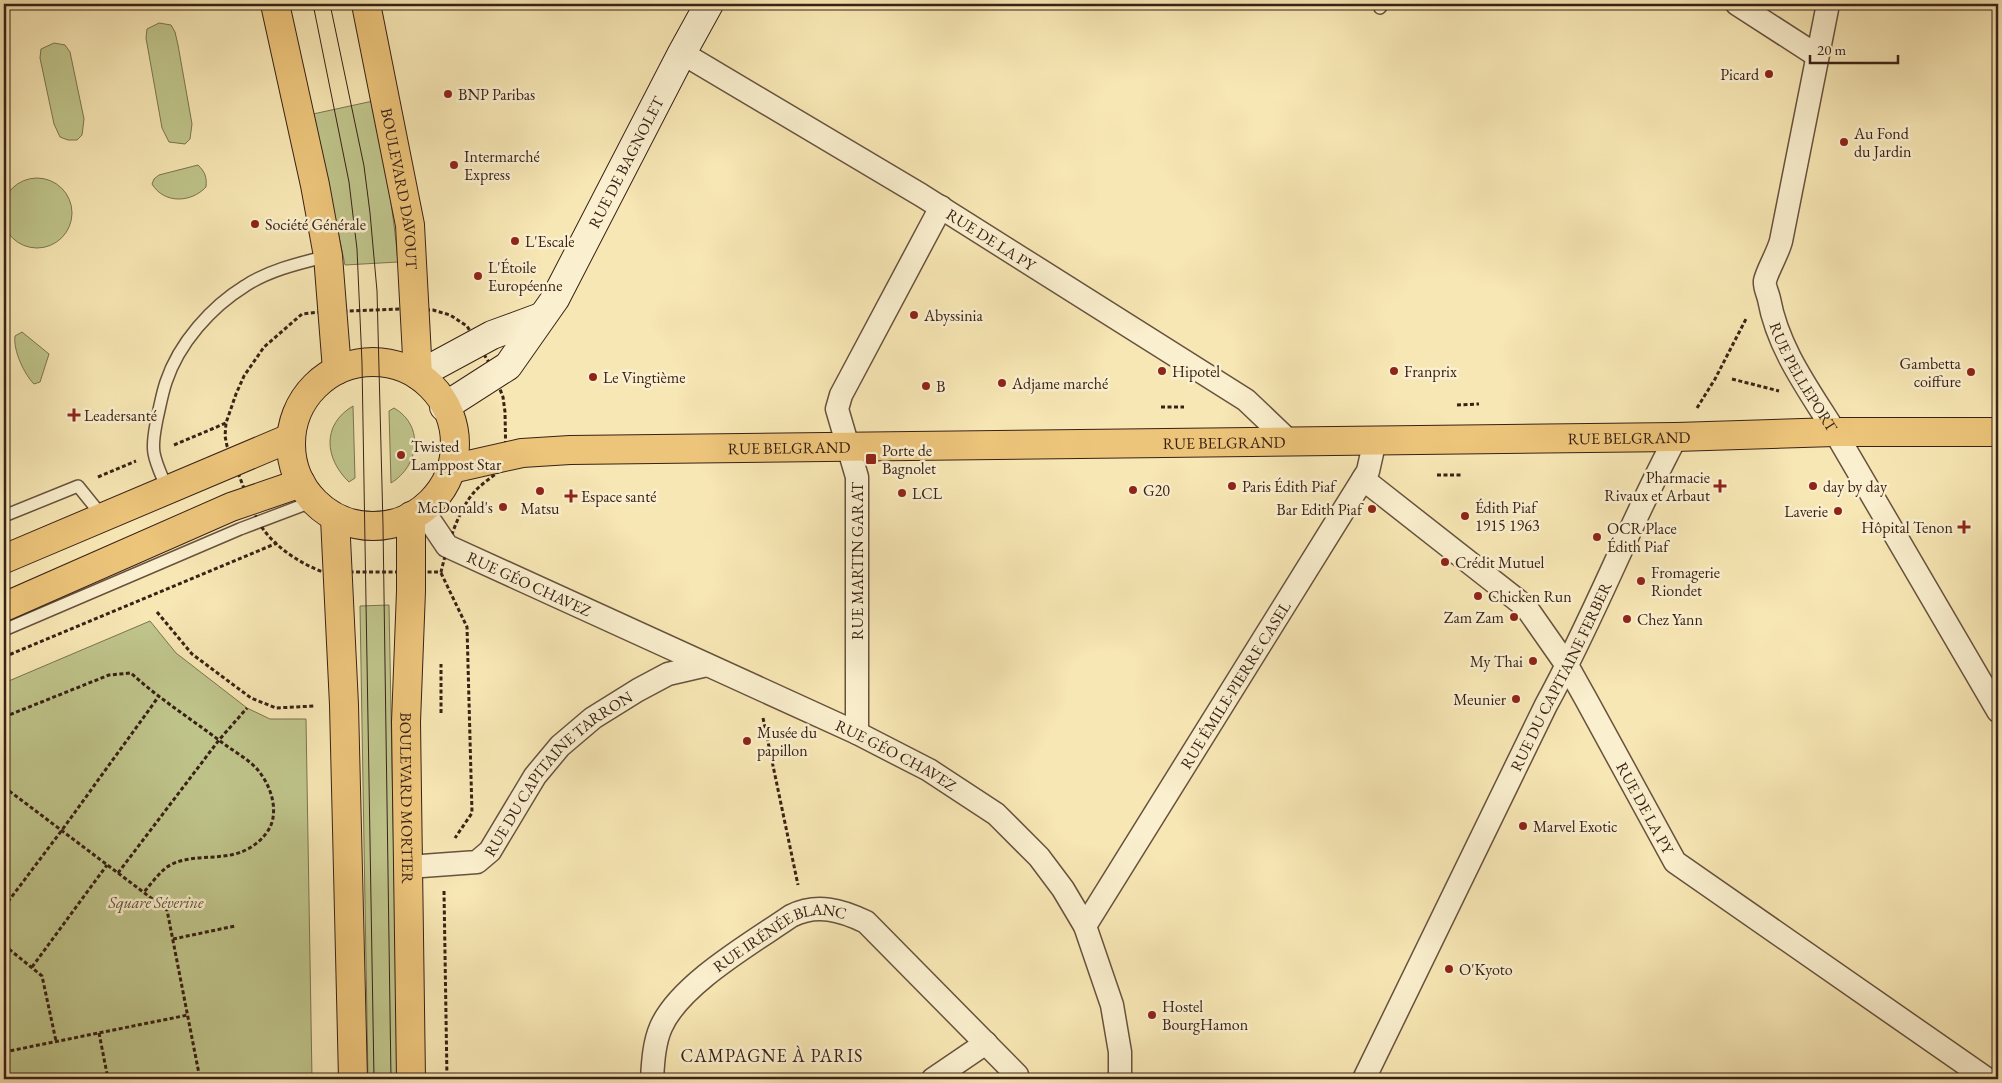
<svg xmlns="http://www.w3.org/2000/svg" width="2002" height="1083" viewBox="0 0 2002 1083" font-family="'EB Garamond',serif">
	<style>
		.green { fill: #bfc58b; stroke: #7c7350 }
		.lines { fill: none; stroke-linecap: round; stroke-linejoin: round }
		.lane-casing { stroke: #68523e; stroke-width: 14 }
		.street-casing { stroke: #68523e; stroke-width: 25 }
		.secondary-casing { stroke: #392116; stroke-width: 30 }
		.primary-casing { stroke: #392116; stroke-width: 30 }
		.path { stroke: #392116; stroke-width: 3; stroke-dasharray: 4 2.5; stroke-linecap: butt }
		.lane { stroke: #faefce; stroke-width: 11 }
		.street { stroke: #faefce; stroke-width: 22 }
		.secondary { stroke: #faefce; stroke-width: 28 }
		.primary { stroke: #ecc47a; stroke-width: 28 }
		.tram { stroke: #392116; stroke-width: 1 }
		.poi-dot { fill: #8f2418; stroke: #faefce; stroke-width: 2 }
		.labels { text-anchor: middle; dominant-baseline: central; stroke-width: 5; stroke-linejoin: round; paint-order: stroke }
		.poi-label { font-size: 16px; fill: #392116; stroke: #faefce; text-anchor: start }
		.street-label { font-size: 16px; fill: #392116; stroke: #faefce }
		.park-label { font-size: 16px; font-style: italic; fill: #615239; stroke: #faefce }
		.neighbourhood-label { font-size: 18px; letter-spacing: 1px; fill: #392116; stroke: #faefce }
	</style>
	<rect width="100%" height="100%" fill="#f7e7b4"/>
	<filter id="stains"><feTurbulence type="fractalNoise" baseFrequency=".004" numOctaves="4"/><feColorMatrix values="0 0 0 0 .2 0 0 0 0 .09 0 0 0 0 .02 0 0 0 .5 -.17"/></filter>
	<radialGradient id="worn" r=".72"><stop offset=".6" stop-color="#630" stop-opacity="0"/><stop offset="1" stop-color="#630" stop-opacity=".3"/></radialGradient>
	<g class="green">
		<polygon points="159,23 171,25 175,32 178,45 192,124 190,139 185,144 169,142 162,128 146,38 147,29"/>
		<polygon points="54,43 65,45 70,52 84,119 82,135 77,140 68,140 60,137 54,124 40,58 41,49"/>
		<path d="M373,101C384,155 393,207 398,262L345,265L313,114Z"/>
		<path d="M198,165C205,172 207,177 206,187C191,203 164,204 152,184L154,179L159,175Z"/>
		<circle cx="37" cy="213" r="35"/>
		<path d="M22,332L49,354L40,382L34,384C24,374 13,350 15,336Z"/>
		<path d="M353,406L355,478L349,482C325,459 321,425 353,406Z"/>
		<path d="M394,408C425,426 419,466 391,483L389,411Z"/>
		<polygon points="389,605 398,1079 368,1079 360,606"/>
		<polygon points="150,621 176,653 247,708 270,719 306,719 312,1079 4,1079 4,683"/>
	</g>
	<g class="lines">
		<defs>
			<g id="lane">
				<polyline points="1380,8 1383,4"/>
				<path d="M167,489C163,478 156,465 154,453C152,442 155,430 157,419C160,406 162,394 166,382C179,343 211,307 245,286C269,270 300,263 328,256"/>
				<polyline points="4,516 78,486 103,517"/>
				<polyline points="4,630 240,529 314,501"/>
			</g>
			<g id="street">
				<polyline points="1737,4 1816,55"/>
				<path id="s1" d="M1828,4L1781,241C1778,253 1767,271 1765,281C1764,286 1768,294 1769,299C1778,349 1809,390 1835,432L1998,711"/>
				<path id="s2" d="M682,53L921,195L1246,400L1289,441"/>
				<path id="s3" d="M1363,479L1526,607L1568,667L1587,701L1675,862L1987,1079"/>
				<path id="s4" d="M422,509L447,546L857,733L929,770L996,814L1039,857L1063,889L1085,926L1112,1005L1120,1052V1079"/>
				<polyline points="857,733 857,477 837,409 841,395 941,207"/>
				<path id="s5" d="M408,867L477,862L490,851L535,776L560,746L593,718L638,690L668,674L707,665"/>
				<path id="s6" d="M1085,926L1368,471L1375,440"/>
				<path id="s7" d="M652,1079C653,1062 654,1043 661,1027C680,984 752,943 791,916C817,903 841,910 866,922L1017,1075"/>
				<polyline points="933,1079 986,1043"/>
				<path id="s8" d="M1364,1079L1546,705C1594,618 1629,525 1676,437"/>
			</g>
			<g id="secondary">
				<polyline points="418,375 492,335 541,317"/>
				<path id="s9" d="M444,407L508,366L555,299L682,53L709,4"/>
			</g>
			<g id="primary">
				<polyline points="275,4 315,185 328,256 337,370"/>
				<path id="s10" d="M366,4L410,225L418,375"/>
				<circle cx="373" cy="444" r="82"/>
				<path id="s11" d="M451,469L522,453L570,450L1676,437L1835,432H1998"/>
				<path id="s12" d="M411,516V591L406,722L411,1079"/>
				<polyline points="335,518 344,705 353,1079"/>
				<polyline points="4,559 290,438"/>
				<polyline points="4,607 231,507 301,483"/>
			</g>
		</defs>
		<use href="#lane" class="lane-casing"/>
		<use href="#street" class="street-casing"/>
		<use href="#secondary" class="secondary-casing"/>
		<use href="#primary" class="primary-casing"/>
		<g class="path">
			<path d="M400,309L433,310L450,315L467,326L491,366L503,397L505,412L506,465C497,474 485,481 476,490C458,509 447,547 441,572H323C299,563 271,545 258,521C246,497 238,470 227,446L225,436L226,423L236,394L244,376L264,347L294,321L302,314L320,312Z"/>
			<polyline points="1732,379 1779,391"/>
			<polyline points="1457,405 1479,404"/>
			<polyline points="1161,407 1184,407"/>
			<polyline points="1697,408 1715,379 1747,317"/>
			<polyline points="174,445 226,423"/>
			<polyline points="1437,475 1461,475"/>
			<polyline points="98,477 136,461"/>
			<polyline points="441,573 467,627 472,813 455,838"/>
			<polyline points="157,612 192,654 251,698 276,708 314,706"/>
			<polyline points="4,657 277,543"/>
			<polyline points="441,713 441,664"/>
			<path d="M4,717L109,675L131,673C159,699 193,720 224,744C235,752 248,759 257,769C270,784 278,807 271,825C266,837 253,848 241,852C218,861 188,853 167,867C158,874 151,884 144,892"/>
			<polyline points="763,718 798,885"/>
			<polyline points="4,787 167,910 200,1079"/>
			<polyline points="118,873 219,740 247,708"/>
			<polyline points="444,891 447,1079"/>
			<polyline points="4,907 62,830 159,696"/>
			<polyline points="173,939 235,926"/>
			<polyline points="4,945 42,976 56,1041"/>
			<polyline points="4,956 9,949"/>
			<polyline points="32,967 107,865"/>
			<polyline points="99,1033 108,1079"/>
			<polyline points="4,1052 188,1015"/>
		</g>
		<use href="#lane" class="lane"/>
		<use href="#street" class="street"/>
		<use href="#secondary" class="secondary"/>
		<use href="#primary" class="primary"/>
		<g class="tram">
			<polyline points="313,4 349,182 357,249 362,363 374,1079"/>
			<polyline points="330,4 364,166 370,213 377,291 383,525 391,1079"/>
		</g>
	</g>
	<g class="poi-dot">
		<circle cx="1769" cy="74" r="5"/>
		<circle cx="448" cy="94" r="5"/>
		<circle cx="1844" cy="142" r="5"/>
		<circle cx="454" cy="165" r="5"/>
		<circle cx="255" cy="224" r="5"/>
		<circle cx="515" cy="241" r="5"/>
		<circle cx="478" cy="276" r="5"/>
		<circle cx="914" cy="315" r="5"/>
		<circle cx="1162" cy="371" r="5"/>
		<circle cx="1394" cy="371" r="5"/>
		<circle cx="1971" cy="372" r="5"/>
		<circle cx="593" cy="377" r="5"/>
		<circle cx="1002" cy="383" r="5"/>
		<circle cx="926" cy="386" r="5"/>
		<path d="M71.5 407.5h5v5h5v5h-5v5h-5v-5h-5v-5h5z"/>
		<circle cx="401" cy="455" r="5"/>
		<rect x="865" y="453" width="12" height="12" rx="2.5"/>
		<circle cx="1232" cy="486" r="5"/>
		<path d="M1717.5 478.5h5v5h5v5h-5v5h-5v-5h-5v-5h5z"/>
		<circle cx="1813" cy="486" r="5"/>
		<circle cx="1133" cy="490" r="5"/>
		<circle cx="540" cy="491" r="5"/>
		<circle cx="902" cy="493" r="5"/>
		<path d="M568.5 488.5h5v5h5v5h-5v5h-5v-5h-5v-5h5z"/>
		<circle cx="503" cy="507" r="5"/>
		<circle cx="1372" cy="509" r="5"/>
		<circle cx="1838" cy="511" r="5"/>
		<circle cx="1465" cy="516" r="5"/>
		<path d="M1961.5 519.5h5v5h5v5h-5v5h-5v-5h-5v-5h5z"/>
		<circle cx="1597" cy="537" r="5"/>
		<circle cx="1445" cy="562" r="5"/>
		<circle cx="1641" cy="581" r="5"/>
		<circle cx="1478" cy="596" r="5"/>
		<circle cx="1514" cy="617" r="5"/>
		<circle cx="1627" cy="619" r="5"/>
		<circle cx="1533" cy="661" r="5"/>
		<circle cx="1516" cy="699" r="5"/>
		<circle cx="747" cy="741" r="5"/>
		<circle cx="1523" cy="826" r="5"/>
		<circle cx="1449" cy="969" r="5"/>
		<circle cx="1152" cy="1015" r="5"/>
	</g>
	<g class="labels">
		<g class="poi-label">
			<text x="1759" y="74" text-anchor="end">Picard</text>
			<text x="458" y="94">BNP Paribas</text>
			<text x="1854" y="133">Au Fond<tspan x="1854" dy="18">du Jardin</tspan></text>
			<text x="464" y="156">Intermarché<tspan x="464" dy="18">Express</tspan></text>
			<text x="265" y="224">Société Générale</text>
			<text x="525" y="241">L'Escale</text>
			<text x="488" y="267">L'Étoile<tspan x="488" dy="18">Européenne</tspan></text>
			<text x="924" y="315">Abyssinia</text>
			<text x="1961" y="363" text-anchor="end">Gambetta<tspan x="1961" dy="18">coiffure</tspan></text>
			<text x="1172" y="371">Hipotel</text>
			<text x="1404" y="371">Franprix</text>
			<text x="603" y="377">Le Vingtième</text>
			<text x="1012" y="383">Adjame marché</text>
			<text x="936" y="386">B</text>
			<text x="84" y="415">Leadersanté</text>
			<text x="411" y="446">Twisted<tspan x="411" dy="18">Lamppost Star</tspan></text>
			<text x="882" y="450">Porte de<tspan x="882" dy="18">Bagnolet</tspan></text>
			<text x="1710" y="477" text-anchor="end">Pharmacie<tspan x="1710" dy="18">Rivaux et Arbaut</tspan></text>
			<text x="1242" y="486">Paris Édith Piaf</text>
			<text x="1823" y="486">day by day</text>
			<text x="1143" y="490">G20</text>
			<text x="912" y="493">LCL</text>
			<text x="581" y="496">Espace santé</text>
			<text x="493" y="507" text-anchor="end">McDonald's</text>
			<text x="1475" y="507">Édith Piaf<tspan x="1475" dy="18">1915 1963</tspan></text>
			<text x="540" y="508" text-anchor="middle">Matsu</text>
			<text x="1362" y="509" text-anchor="end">Bar Edith Piaf</text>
			<text x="1828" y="511" text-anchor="end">Laverie</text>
			<text x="1953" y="527" text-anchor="end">Hôpital Tenon</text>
			<text x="1607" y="528">OCR Place<tspan x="1607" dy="18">Édith Piaf</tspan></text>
			<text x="1455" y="562">Crédit Mutuel</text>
			<text x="1651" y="572">Fromagerie<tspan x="1651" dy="18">Riondet</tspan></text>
			<text x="1488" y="596">Chicken Run</text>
			<text x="1504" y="617" text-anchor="end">Zam Zam</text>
			<text x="1637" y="619">Chez Yann</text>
			<text x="1523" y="661" text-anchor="end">My Thai</text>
			<text x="1506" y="699" text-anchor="end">Meunier</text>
			<text x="757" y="732">Musée du<tspan x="757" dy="18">papillon</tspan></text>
			<text x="1533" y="826">Marvel Exotic</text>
			<text x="1459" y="969">O'Kyoto</text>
			<text x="1162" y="1006">Hostel<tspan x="1162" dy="18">BourgHamon</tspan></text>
		</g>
		<g class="street-label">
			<text stroke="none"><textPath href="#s9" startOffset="312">RUE DE BAGNOLET</textPath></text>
			<text stroke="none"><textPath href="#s10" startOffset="188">BOULEVARD DAVOUT</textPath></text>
			<text stroke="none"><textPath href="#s2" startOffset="361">RUE DE LA PY</textPath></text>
			<text stroke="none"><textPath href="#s1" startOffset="389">RUE PELLEPORT</textPath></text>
			<text stroke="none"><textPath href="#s11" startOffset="1180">RUE BELGRAND</textPath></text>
			<text stroke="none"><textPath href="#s11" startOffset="775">RUE BELGRAND</textPath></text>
			<text stroke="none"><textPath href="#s11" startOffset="340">RUE BELGRAND</textPath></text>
			<text transform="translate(857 561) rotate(-90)">RUE MARTIN GARAT</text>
			<text stroke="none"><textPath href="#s4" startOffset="135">RUE GÉO CHAVEZ</textPath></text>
			<text stroke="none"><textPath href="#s8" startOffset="448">RUE DU CAPITAINE FERBER</textPath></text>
			<text stroke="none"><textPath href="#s6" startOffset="284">RUE ÉMILE-PIERRE CASEL</textPath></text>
			<text stroke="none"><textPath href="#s4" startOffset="540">RUE GÉO CHAVEZ</textPath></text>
			<text stroke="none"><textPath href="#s5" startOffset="191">RUE DU CAPITAINE TARRON</textPath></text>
			<text stroke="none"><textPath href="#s12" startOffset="282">BOULEVARD MORTIER</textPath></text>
			<text stroke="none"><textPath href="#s3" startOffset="441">RUE DE LA PY</textPath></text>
			<text stroke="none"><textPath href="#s7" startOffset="208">RUE IRÉNÉE BLANC</textPath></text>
		</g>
		<g class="park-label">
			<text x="156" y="902">Square Séverine</text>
		</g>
		<g class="neighbourhood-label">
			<text x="772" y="1055">CAMPAGNE À PARIS</text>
		</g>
	</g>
	<rect width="2002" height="1083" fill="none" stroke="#f7e7b4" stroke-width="20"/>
	<rect x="5" y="5" width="1992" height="1073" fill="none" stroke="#392116" stroke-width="2.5"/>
	<rect x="10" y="10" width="1982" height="1063" fill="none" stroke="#392116"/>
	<path d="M1810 55v8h88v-8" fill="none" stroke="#392116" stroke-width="2.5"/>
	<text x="1817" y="55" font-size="15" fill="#392116" stroke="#faefce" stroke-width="4" paint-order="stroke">20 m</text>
	<rect width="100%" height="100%" filter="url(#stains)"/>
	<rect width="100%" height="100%" fill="url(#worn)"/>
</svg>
